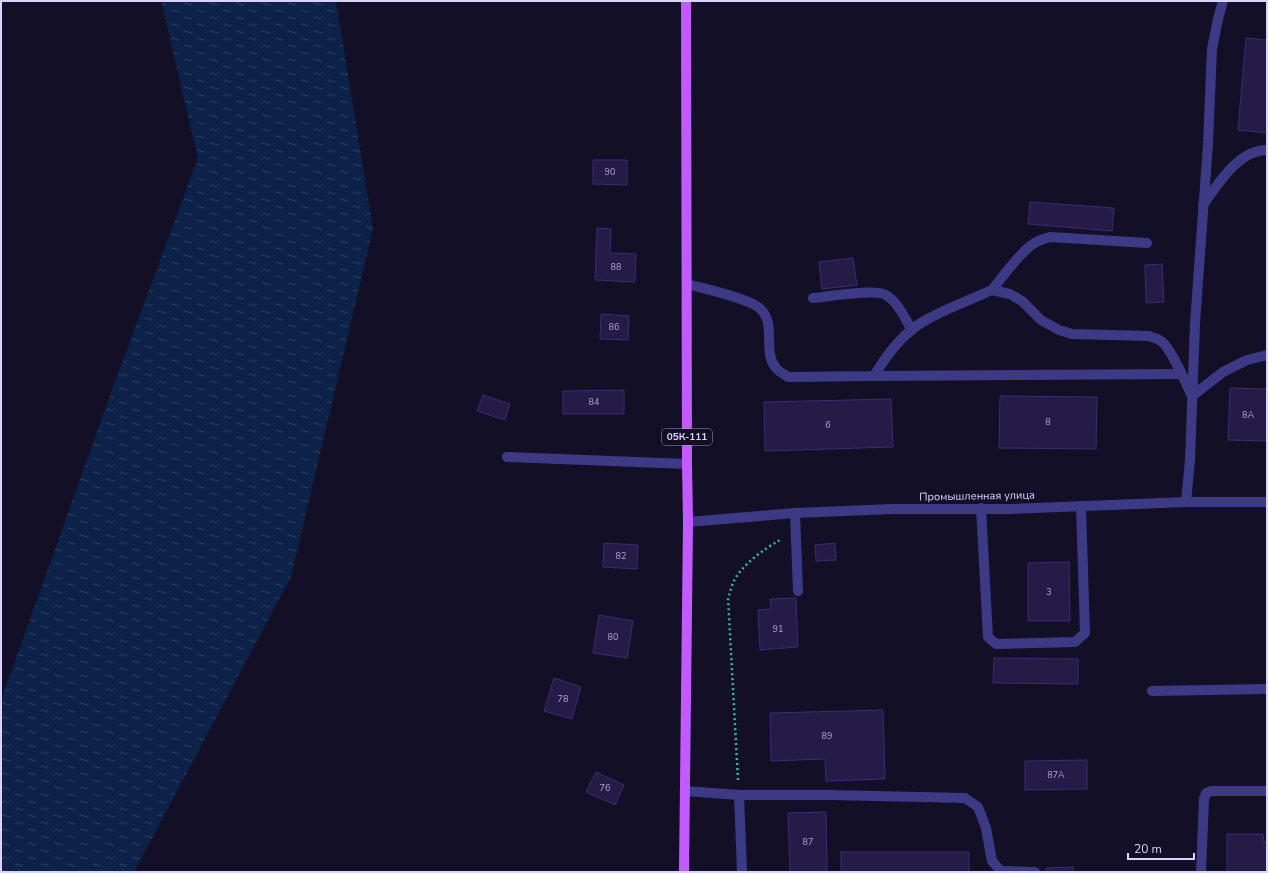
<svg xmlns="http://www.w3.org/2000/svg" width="1268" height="873" viewBox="0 0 1268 873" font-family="'Nunito Sans',sans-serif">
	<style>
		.water { fill: url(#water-ripples) }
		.building { fill: #241b47; stroke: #3b2d73 }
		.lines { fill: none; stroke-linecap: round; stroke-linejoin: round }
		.path { stroke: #2fb8b0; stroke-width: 2.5; stroke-dasharray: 2 3; stroke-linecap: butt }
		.lane { stroke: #3d3a85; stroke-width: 10 }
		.primary { stroke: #c25bff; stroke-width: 10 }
		.labels { text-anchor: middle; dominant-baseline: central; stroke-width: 3.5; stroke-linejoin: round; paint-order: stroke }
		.number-label { font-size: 9px; fill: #aca6d1 }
		.shield { fill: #130f26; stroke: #9e99be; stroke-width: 1 }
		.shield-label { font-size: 10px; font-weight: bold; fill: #d9d4ff }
		.street-label { font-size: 11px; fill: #d9d4ff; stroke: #130f26 }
	</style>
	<defs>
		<pattern id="water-ripples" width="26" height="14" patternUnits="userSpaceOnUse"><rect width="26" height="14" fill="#0c2248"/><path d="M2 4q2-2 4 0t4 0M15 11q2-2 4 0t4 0" fill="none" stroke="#2f4163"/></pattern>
	</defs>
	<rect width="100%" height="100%" fill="#130f26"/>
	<polygon class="water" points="161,1 336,1 373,229 291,577 134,872 1,872 1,700 116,379 198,158"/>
	<g class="building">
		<polygon points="1246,38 1267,40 1267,133 1238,130"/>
		<polygon points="593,160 627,160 627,185 593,184"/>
		<polygon points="1030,202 1114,208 1112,231 1028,224"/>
		<polygon points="597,228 611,229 610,253 636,254 635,282 595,280"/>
		<polygon points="853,258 857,285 822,289 819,262"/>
		<polygon points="1162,264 1164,302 1146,303 1145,265"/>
		<polygon points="601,314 629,316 628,340 600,339"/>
		<polygon points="1230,388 1267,389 1267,441 1228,440"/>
		<polygon points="624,390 624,414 563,414 563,391"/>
		<polygon points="483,395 510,404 505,420 477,411"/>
		<polygon points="1000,396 1097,397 1096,449 999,448"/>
		<polygon points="891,399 893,447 765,451 764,402"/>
		<polygon points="604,543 638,545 637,569 603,567"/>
		<polygon points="835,543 836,560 816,561 815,545"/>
		<polygon points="1069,562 1070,621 1028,621 1028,563"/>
		<polygon points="796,598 798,647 760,650 758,610 771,609 770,599"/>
		<polygon points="599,615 633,621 627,658 593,653"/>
		<polygon points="994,658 1078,659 1078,684 993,683"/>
		<polygon points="554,678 581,687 572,719 544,711"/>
		<polygon points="883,710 885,779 826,781 825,759 771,761 770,713"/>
		<polygon points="1087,760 1087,789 1025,790 1025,761"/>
		<polygon points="596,772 624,785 615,805 586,792"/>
		<polygon points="826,812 827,872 790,872 788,813"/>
		<polygon points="1227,834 1263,834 1264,842 1267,842 1267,872 1227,872"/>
		<rect x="841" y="852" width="128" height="20"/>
		<polygon points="1073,867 1073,872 1046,872 1046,868"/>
	</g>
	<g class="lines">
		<path class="path" d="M738,780L728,598C730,593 731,588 733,583C740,566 764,549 780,540"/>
		<g class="lane">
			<path d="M1203,205C1218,184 1238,150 1267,150"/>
			<path d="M1147,243L1050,237C1044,239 1039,240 1033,244C1020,252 1002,278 992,290L1010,294L1022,301L1041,320L1059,330L1072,334L1149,336C1153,338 1157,338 1161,341C1172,349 1185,382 1192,396L1223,372L1247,360L1267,355"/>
			<path d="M687,284C705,289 744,297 758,307C779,322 760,354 778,370C780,373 785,374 788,377L874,376C887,354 904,332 926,320C947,308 970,300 992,290"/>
			<path d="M813,298C827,297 875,288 886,295C898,302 905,319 912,330"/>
			<polyline points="874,376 1181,374"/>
			<polyline points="507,457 687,464"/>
			<polyline points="1186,502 1190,460 1195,323 1208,144 1212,49 1218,19 1223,1"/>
			<polyline points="981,508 988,637 996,644 1075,642 1085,633 1081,506"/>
			<polyline points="795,513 798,591"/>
			<polyline points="688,522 795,513 893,509 1012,509 1186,502 1267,502"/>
			<polyline points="1152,691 1267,689"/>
			<polyline points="685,791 739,795 830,795 965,798 978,807 986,828 992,861 1001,871 1035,872"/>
			<polyline points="739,795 742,872"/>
			<polyline points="1201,872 1204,799 1206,793 1212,791 1267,791"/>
		</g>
		<polyline class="primary" points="684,872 688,522 687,464 686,1"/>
	</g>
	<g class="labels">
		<g class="number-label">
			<text x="610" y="172">90</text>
			<text x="616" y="267">88</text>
			<text x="614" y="327">86</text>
			<text x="594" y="402">84</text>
			<text x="1248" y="415">8А</text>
			<text x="1048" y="422">8</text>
			<text x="828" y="425">6</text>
			<text x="621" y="556">82</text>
			<text x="1049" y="592">3</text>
			<text x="778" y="629">91</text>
			<text x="613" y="637">80</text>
			<text x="563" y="699">78</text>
			<text x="827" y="736">89</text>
			<text x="1056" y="775">87А</text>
			<text x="605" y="788">76</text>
			<text x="808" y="842">87</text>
		</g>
		<rect class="shield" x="662" y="429" width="50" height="16" rx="3"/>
		<g class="shield-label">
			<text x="687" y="437">05К-111</text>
		</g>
		<g class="street-label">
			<text transform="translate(977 496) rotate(-1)">Промышленная улица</text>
		</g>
	</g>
	<rect width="1268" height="873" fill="none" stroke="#d9d4ff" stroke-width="4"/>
	<path d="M1128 853v6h66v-6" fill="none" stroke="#d9d4ff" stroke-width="2"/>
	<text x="1134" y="853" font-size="12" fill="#d9d4ff" stroke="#130f26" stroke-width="3" paint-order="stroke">20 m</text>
</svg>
